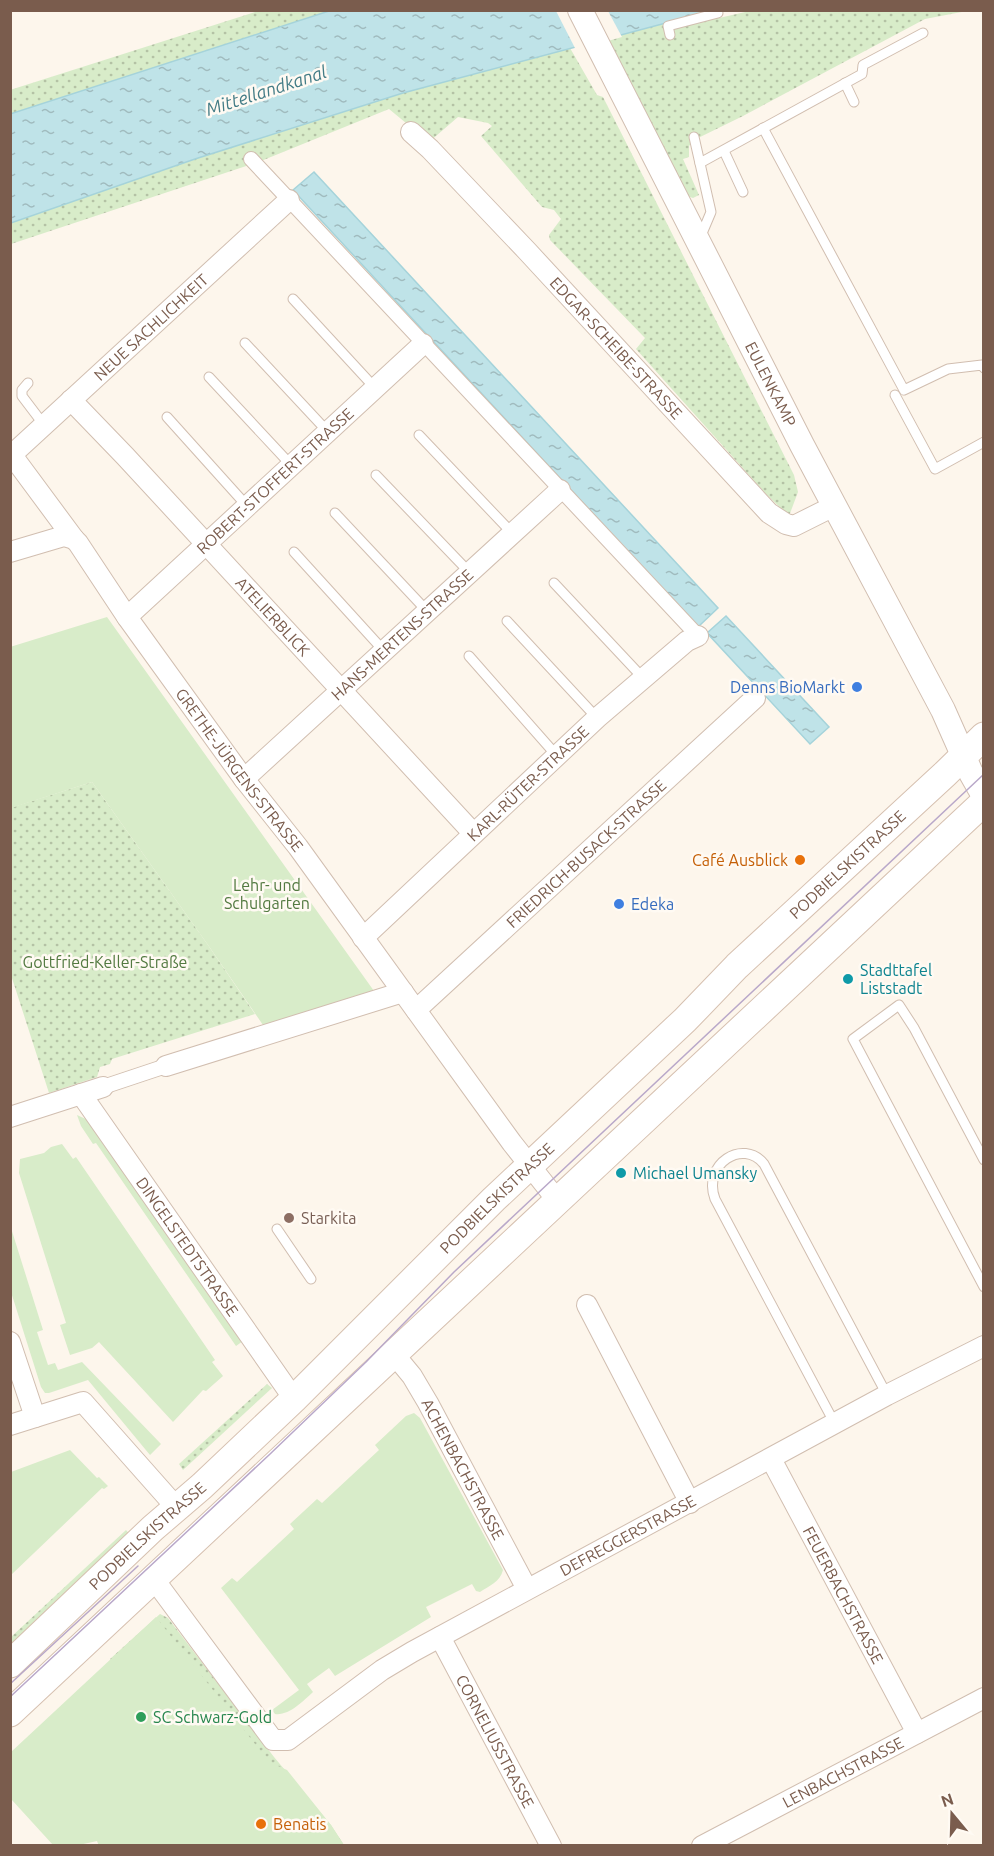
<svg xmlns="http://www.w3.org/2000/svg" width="994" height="1856" viewBox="0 0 994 1856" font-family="Ubuntu,sans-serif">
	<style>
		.grass { fill: url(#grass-dots) }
		.garden { fill: #d8ecc9 }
		.water { fill: url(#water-ripples); stroke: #a5d3da; stroke-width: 1.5 }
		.pier { fill: #fdf6ec }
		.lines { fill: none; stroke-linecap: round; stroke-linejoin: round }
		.service-casing { stroke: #d1beb0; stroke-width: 11 }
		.pedestrian-casing { stroke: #d1beb0; stroke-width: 16 }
		.minor-casing { stroke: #d1beb0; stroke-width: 22 }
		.tertiary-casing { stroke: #d1beb0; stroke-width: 26 }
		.secondary-casing { stroke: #d6c0b0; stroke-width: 29 }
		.service { stroke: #fff; stroke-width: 9 }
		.pedestrian { stroke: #fff; stroke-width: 14 }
		.minor { stroke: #fff; stroke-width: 20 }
		.tertiary { stroke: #fff; stroke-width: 24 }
		.secondary { stroke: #fff; stroke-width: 27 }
		.tram { stroke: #b9a8c9; stroke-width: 1.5 }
		.shop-dot { fill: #3f7fe0; stroke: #fffaf3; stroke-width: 2 }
		.food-dot { fill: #e8710a; stroke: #fffaf3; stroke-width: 2 }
		.culture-dot { fill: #0f9aa8; stroke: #fffaf3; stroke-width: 2 }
		.education-dot { fill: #8d6e63; stroke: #fffaf3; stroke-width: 2 }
		.leisure-dot { fill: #2e9e5b; stroke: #fffaf3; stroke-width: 2 }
		.labels { text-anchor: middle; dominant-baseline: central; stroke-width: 5; stroke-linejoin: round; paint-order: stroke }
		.street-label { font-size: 16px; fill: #7a5c4d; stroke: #fffaf3 }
		.shop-label { font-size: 16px; fill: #366cbe; stroke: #fffaf3; text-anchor: end }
		.food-label { font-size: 16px; fill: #c56008; stroke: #fffaf3; text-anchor: end }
		.park-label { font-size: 16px; fill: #537a41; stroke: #fffaf3 }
		.culture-label { font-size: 16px; fill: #0d838f; stroke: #fffaf3; text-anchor: start }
		.education-label { font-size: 16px; fill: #785e54; stroke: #fffaf3; text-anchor: start }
		.leisure-label { font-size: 16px; fill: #27864d; stroke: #fffaf3; text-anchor: start }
		.water-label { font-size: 18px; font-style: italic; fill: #437c86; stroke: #fffaf3 }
	</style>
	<defs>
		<pattern id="grass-dots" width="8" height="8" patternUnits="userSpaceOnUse" patternTransform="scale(1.5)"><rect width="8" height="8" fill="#d8ecc9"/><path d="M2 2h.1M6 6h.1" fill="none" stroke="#b4c2a5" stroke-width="1.8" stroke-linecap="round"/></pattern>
		<pattern id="water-ripples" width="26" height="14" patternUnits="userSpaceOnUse" patternTransform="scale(1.5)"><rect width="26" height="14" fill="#bfe3e8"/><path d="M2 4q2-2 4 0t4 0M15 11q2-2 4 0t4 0" fill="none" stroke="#a0bbbe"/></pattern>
	</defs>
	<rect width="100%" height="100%" fill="#fdf6ec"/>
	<g class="grass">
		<polygon points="754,10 967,11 925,19 743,116 694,140 689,146 689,157 683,159 699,195 693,198 687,196 605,38 711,11 717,11 719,18"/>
		<polygon points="258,11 329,11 11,114 10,90"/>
		<polygon points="570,48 597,95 603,97 794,475 798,492 789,516 766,494 636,349 645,338 550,240 549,235 561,219 554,210 542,207 481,136 492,126 488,123 458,117 429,142 389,109 261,161 11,244 10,223 195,159 403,93"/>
		<polygon points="92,782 208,945 255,1014 112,1059 110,1064 100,1067 97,1077 49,1093 11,975 10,808"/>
		<polygon points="267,1384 272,1388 183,1470 179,1464"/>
		<polygon points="126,1530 133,1538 11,1647 11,1637"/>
		<polygon points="160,1614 168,1618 274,1757 331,1825 344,1845 110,1659"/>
	</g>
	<g class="garden">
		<polygon points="107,617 374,991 263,1025 208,945 92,782 11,808 10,647"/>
		<polygon points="77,1115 90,1121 243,1341 236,1346 96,1143 93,1144 81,1126"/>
		<polygon points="62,1144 73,1159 76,1157 215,1360 212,1362 223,1376 206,1391 203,1390 173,1422 99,1342 92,1348 70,1355 60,1325 66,1323 19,1173 20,1159 44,1153 51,1147"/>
		<polygon points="11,1228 43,1330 37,1332 48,1365 55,1363 58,1370 82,1362 161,1444 150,1455 88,1380 49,1393 45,1393 41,1387 11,1292"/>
		<path d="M414,1413L420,1418L503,1570C500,1582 489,1586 480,1592L476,1591L472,1584L426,1607L431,1617L335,1676L329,1668L307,1684L313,1692C303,1701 289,1716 275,1714L272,1710L299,1690L221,1588L232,1578L237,1582L294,1529L290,1524L317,1499L322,1503L379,1450L375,1445L406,1416Z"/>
		<polygon points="70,1450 97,1478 99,1477 108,1486 104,1489 102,1488 11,1575 11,1472"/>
		<polygon points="156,1617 269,1762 287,1770 331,1825 344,1845 99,1846 97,1841 79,1845 53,1845 11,1799 11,1752"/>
	</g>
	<g class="water">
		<polygon points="329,11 711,11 403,93 195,159 11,223 10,114"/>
		<polygon points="314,172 718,608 698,627 293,190"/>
		<polygon points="726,616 829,727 810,744 707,633"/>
	</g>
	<polygon class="pier" points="556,11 608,11 622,37 576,50"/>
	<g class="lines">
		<defs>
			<g id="service">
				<polyline points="670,35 668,26 718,13"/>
				<polyline points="845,83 854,102"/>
				<polyline points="763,128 904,390 948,369 982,365 984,368"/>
				<polyline points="694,137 711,212 700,238"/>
				<polyline points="724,151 743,192"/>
				<polyline points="700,163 862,74 863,65 923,33"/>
				<polyline points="293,299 375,388"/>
				<polyline points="245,343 328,432"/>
				<polyline points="209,377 291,465"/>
				<polyline points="28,383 22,390 22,396 44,425"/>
				<polyline points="895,395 935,469 984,442"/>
				<polyline points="167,417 247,506"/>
				<polyline points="419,435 513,534"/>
				<polyline points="376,475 470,573"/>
				<polyline points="335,513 427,611"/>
				<polyline points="294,552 384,651"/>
				<polyline points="554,583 643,678"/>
				<polyline points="507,621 597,718"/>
				<polyline points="469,656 557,756"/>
				<polyline points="984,1160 914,1028 899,1005 853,1039 984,1287"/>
				<polyline points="277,1229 311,1279"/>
				<path d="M835,1424L715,1199C702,1164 743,1138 764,1164L887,1395"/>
			</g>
			<g id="pedestrian">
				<polyline points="251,159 698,636"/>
				<polyline points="103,1087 166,1066"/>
			</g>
			<g id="minor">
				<path id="s1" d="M411,132L430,149L527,251L769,513L786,524L794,526L834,506"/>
				<path id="s2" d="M71,400L125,456L473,833"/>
				<path id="s3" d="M74,539L17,462L14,456L17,450L289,200"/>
				<path id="s4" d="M10,552L64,536L74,539L78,543L127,617L244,779L298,847L512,1143L557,1200"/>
				<path id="s5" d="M127,617L423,344"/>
				<path id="s6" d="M244,779L560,490"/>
				<path id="s7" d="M363,938L597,718L687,641L698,636"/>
				<path id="s8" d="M416,1010L755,698"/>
				<polyline points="166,1066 403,992"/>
				<path id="s9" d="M81,1094L294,1399"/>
				<polyline points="10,1117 103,1087"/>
				<polyline points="587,1305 690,1503"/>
				<polyline points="10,1342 35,1417"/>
				<path id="s10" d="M393,1353L412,1376L428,1403L527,1589"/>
				<polyline points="10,1425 83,1402 176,1507"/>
				<path id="s11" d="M771,1459L917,1733"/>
				<path id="s12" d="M153,1578L273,1740H288L382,1670L412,1652L887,1395L984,1346"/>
				<path id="s13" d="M440,1637L551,1846"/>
				<path id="s14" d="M702,1846L984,1698"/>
			</g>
			<g id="tertiary">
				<path id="s15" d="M580,10L802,445L943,710L971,773L984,796"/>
			</g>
			<g id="secondary">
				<path id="s16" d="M10,1664L153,1528L202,1486L294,1399L494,1199L685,1020L737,966L945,774L984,736"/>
				<polyline points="10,1713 984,802"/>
			</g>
		</defs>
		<use href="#service" class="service-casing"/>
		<use href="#pedestrian" class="pedestrian-casing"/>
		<use href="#minor" class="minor-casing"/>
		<use href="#tertiary" class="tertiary-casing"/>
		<use href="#secondary" class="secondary-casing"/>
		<use href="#service" class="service"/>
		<use href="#pedestrian" class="pedestrian"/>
		<use href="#minor" class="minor"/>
		<use href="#tertiary" class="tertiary"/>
		<use href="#secondary" class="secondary"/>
		<g class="tram">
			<polyline points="10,1684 138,1566"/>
			<polyline points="10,1697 269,1455 366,1362 454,1272 984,774"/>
		</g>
	</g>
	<g class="shop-dot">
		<circle cx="857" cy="687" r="6"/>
		<circle cx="619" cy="904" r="6"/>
	</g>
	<g class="food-dot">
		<circle cx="800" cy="860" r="6"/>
		<circle cx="261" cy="1824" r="6"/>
	</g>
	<g class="culture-dot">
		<circle cx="848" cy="979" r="6"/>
		<circle cx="621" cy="1173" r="6"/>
	</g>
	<circle class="education-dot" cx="289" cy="1218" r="6"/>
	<circle class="leisure-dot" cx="141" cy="1717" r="6"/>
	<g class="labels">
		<g class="street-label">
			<text stroke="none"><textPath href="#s3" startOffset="291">NEUE SACHLICHKEIT</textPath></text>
			<text stroke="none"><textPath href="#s1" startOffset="298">EDGAR-SCHEIBE-STRASSE</textPath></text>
			<text stroke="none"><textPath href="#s15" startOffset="420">EULENKAMP</textPath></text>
			<text stroke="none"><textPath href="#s5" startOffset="201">ROBERT-STOFFERT-STRASSE</textPath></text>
			<text stroke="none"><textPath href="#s2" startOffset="296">ATELIERBLICK</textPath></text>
			<text stroke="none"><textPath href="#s6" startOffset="214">HANS-MERTENS-STRASSE</textPath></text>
			<text stroke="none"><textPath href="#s4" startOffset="351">GRETHE-JÜRGENS-STRASSE</textPath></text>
			<text stroke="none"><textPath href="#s7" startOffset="226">KARL-RÜTER-STRASSE</textPath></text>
			<text stroke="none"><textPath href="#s8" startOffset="231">FRIEDRICH-BUSACK-STRASSE</textPath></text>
			<text stroke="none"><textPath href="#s16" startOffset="1158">PODBIELSKISTRASSE</textPath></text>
			<text stroke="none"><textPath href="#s16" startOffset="674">PODBIELSKISTRASSE</textPath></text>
			<text stroke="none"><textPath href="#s9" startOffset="186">DINGELSTEDTSTRASSE</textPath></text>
			<text stroke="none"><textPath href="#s10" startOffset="136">ACHENBACHSTRASSE</textPath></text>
			<text stroke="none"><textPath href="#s12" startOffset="614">DEFREGGERSTRASSE</textPath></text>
			<text stroke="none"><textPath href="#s16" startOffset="188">PODBIELSKISTRASSE</textPath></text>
			<text stroke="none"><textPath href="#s11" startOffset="154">FEUERBACHSTRASSE</textPath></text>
			<text stroke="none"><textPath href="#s13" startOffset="118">CORNELIUSSTRASSE</textPath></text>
			<text stroke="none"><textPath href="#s14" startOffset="159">LENBACHSTRASSE</textPath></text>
		</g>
		<g class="shop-label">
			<text x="845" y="687">Denns BioMarkt</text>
			<text x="631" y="904" text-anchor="start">Edeka</text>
		</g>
		<g class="food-label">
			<text x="788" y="860">Café Ausblick</text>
			<text x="273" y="1824" text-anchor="start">Benatis</text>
		</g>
		<g class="park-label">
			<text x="267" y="885">Lehr- und<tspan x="267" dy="18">Schulgarten</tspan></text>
			<text x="105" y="962">Gottfried-Keller-Straße</text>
		</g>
		<g class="culture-label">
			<text x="860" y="970">Stadttafel<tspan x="860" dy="18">Liststadt</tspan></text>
			<text x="633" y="1173">Michael Umansky</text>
		</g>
		<g class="education-label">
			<text x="301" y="1218">Starkita</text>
		</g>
		<g class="leisure-label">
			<text x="153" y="1717">SC Schwarz-Gold</text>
		</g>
		<g class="water-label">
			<text transform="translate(266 90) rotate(-18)">Mittellandkanal</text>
		</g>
	</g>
	<rect width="994" height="1856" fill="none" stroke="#7a5c4d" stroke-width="24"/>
	<g transform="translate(952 1814) rotate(341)" stroke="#fffaf3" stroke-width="4.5" paint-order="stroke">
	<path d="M0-4.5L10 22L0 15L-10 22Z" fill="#7a5c4d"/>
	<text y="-9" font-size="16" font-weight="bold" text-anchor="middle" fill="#7a5c4d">N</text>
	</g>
</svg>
